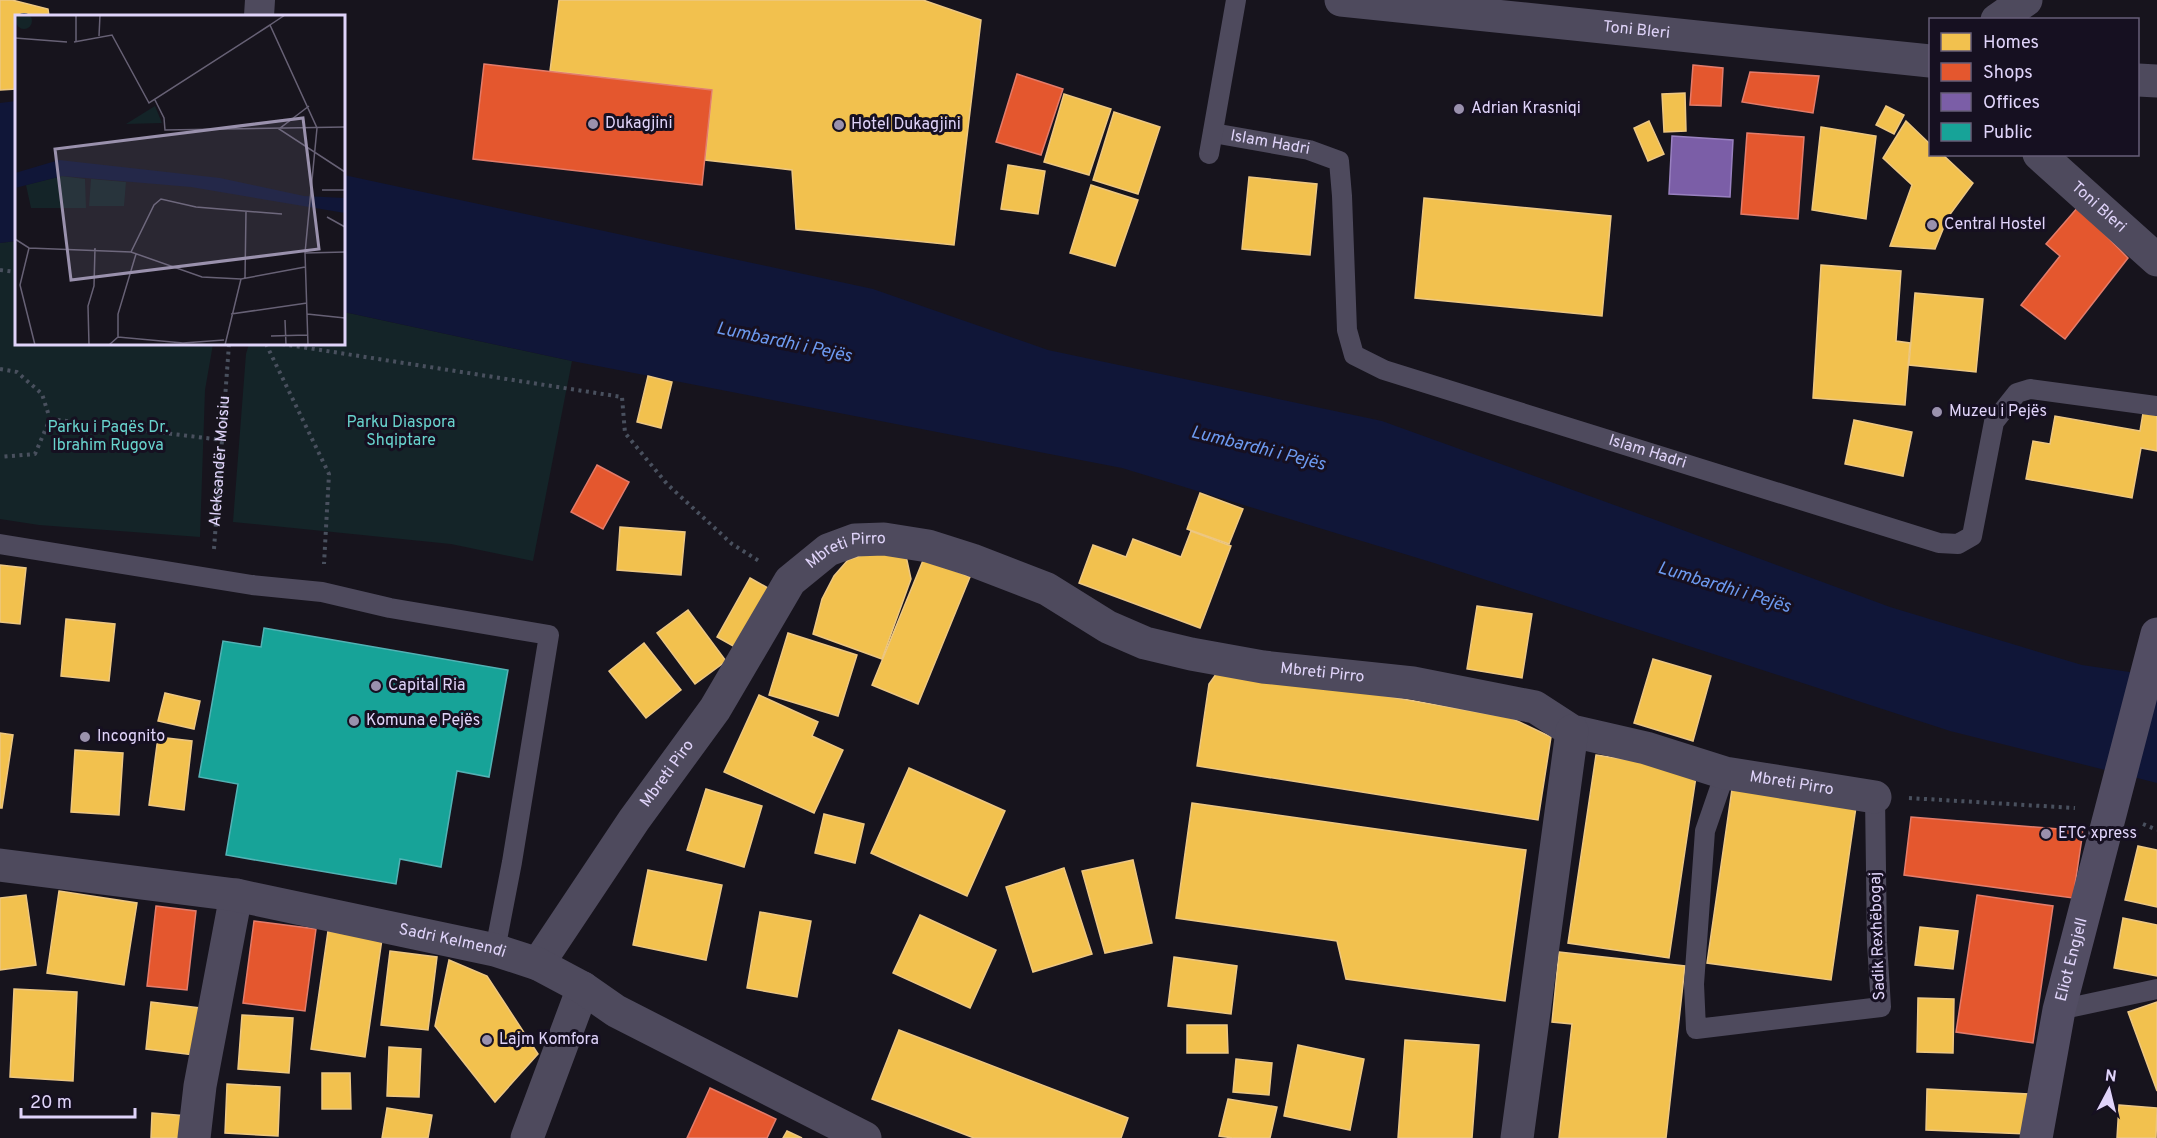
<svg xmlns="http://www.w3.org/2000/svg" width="2157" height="1138" viewBox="0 0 2157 1138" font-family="Overpass,sans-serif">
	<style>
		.green { fill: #142428 }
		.water { fill: #101638 }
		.homes { fill: #f2c14e; stroke: #edc782; stroke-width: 1.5 }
		.shops { fill: #e4572e; stroke: #e37c6b; stroke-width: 1.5 }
		.offices { fill: #7b5ea7; stroke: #9981c0; stroke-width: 1.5 }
		.public { fill: #17a398; stroke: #53b2b5; stroke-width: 1.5 }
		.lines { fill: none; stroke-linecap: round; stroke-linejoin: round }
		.path { stroke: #49505e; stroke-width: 4; stroke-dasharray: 3 4.5; stroke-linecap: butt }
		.service { stroke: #4e4a5d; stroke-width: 20 }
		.pedestrian { stroke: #4e4a5d; stroke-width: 30 }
		.minor { stroke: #4e4a5d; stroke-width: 33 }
		.tertiary { stroke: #4e4a5d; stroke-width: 33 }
		.secondary { stroke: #524d63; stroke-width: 33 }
		.poi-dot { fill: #9a91ad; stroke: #161021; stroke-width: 2 }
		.labels { text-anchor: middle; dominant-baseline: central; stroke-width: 6; stroke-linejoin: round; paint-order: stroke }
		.street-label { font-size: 16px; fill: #e0d4fa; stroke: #161021 }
		.poi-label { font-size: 16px; fill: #e0d4fa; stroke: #161021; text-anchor: start }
		.park-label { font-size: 16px; fill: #68d3cd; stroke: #161021 }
		.water-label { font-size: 18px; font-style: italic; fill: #6d9af0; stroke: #161021 }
		.inset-road { fill: none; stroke: #676175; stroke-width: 1.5 }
		.view { fill: #9a91ad; fill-opacity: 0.15; stroke: #9a91ad; stroke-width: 3 }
		.inset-edge { fill: none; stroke: #e0d4fa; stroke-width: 3 }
	</style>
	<rect width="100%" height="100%" fill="#17141d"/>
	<g class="green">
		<polygon points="16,241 16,344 213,344 205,390 200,537 39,525 0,519 0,243"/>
		<polygon points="344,312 572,361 533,561 451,544 233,522 246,354 249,344 344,344"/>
	</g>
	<g class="water">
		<polygon points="16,101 16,241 0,243 0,103"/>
		<polygon points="344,175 873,289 1048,350 1382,421 1653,519 1890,607 2082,665 2157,676 2157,783 1950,731 1434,563 1122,468 572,361 344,312"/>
	</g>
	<g class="homes">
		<polygon points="0,0 12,0 48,9 49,16 16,16 16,89 0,90"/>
		<polygon points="559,0 923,0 981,20 954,245 796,229 792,170 705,160 712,90 550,71"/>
		<polygon points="1685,93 1686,131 1664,132 1662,94"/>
		<polygon points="1064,94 1111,109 1089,175 1044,162"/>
		<polygon points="1886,106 1904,115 1894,134 1876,125"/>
		<polygon points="1114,112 1160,127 1138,194 1093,180"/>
		<polygon points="1649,121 1664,154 1648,161 1634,128"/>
		<polygon points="1906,121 1930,144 1930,154 1942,154 1973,183 1948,217 1935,249 1890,246 1912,185 1883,158"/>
		<polygon points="1821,127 1876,136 1866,219 1812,210"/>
		<polygon points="1008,165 1045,171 1038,214 1001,209"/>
		<polygon points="1249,177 1317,184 1310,255 1242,249"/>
		<polygon points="1091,185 1138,200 1115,266 1070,253"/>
		<polygon points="1424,198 1611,216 1602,316 1415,298"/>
		<polygon points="1821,265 1901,271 1896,341 1910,343 1905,405 1813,398"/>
		<polygon points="1915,293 1983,299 1976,372 1909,365"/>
		<polygon points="648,376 672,382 661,428 637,422"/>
		<polygon points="2143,413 2157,415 2157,451 2141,448 2132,498 2026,479 2033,441 2050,444 2055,416 2140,431"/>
		<polygon points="1854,420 1912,432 1903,476 1845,464"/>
		<polygon points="1200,493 1243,509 1229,544 1187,529"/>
		<polygon points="620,527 685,532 681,575 617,570"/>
		<polygon points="1191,531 1231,546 1200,628 1079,583 1093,545 1126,557 1133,539 1181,557"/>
		<polygon points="874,551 906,556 911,579 882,659 813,634 822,599 834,576 848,560"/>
		<polygon points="924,558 970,577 918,704 872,685"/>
		<polygon points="0,565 26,568 20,624 0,622"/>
		<polygon points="750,578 775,592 742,651 717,637"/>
		<polygon points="1477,606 1532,614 1522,678 1467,669"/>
		<polygon points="688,610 726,661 695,684 657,633"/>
		<polygon points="66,619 115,624 109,681 61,676"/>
		<polygon points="788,633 857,655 838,716 769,695"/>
		<polygon points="644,643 681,690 646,718 609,671"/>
		<polygon points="1653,659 1711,676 1693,741 1634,723"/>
		<polygon points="1221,667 1511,718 1551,737 1538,820 1197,766 1209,684"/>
		<polygon points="165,693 200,701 194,729 158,721"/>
		<polygon points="759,695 818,722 812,736 843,750 814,813 724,772"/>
		<polygon points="0,733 13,735 2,808 0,808"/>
		<polygon points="158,737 192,741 184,810 149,805"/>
		<polygon points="75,750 123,753 119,815 71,812"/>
		<polygon points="1596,755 1697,770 1669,958 1568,943"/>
		<polygon points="909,768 1005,811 967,896 871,853"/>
		<polygon points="706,789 762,806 744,867 687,850"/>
		<polygon points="1732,789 1856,807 1831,980 1707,963"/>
		<polygon points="1192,803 1526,850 1505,1001 1346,979 1337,941 1176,918"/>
		<polygon points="824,814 864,824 855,863 815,853"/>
		<polygon points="2138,846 2157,850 2157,907 2125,900"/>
		<polygon points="1133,860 1152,943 1105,953 1082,871"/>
		<polygon points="1064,868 1092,954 1033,972 1006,887"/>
		<polygon points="648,870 722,885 706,960 633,945"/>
		<polygon points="59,891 137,903 124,985 47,973"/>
		<polygon points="26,895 36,965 0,970 0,898"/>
		<polygon points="760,912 811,921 797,997 747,988"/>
		<polygon points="920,915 996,950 970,1008 893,973"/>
		<polygon points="2123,918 2157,925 2157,976 2114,968"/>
		<polygon points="1920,927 1958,931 1953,969 1915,965"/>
		<polygon points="328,931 382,939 365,1057 311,1049"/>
		<polygon points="390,951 437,957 428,1030 381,1025"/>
		<polygon points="1559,952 1685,966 1666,1138 1559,1138 1572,1024 1552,1022"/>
		<polygon points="1174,957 1237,966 1231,1014 1168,1006"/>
		<polygon points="449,960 487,976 538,1054 495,1102 435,1026"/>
		<polygon points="14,989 77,992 73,1081 10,1077"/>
		<polygon points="1918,998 1954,999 1953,1053 1917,1052"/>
		<polygon points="151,1002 200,1008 194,1055 146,1049"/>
		<polygon points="2157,1002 2157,1091 2128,1012"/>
		<polygon points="242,1015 293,1018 289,1073 238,1069"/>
		<polygon points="1187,1025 1227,1025 1228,1053 1187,1053"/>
		<polygon points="899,1030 1128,1118 1121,1138 974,1138 872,1099"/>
		<polygon points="1405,1040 1479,1045 1472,1138 1398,1138"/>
		<polygon points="1298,1045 1364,1059 1350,1130 1284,1116"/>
		<polygon points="389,1047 421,1049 419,1097 387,1096"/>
		<polygon points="1236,1059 1272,1063 1269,1095 1233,1092"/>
		<polygon points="322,1073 350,1073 351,1109 322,1109"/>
		<polygon points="227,1084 280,1087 278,1136 225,1133"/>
		<polygon points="1927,1089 2029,1094 2028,1134 1926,1130"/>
		<polygon points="1228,1099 1277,1107 1270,1138 1233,1138 1219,1136"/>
		<polygon points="2119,1105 2157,1108 2156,1138 2117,1138"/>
		<polygon points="387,1108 432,1115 428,1138 382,1138"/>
		<polygon points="152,1113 188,1116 187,1138 151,1138"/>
		<polygon points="787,1131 802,1138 783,1138"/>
	</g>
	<g class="shops">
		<polygon points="484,64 712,90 702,185 473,159"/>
		<polygon points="1693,65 1723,68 1721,106 1690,105"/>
		<polygon points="1750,72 1819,76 1813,113 1742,102"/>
		<polygon points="1017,74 1063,89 1041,155 996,142"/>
		<polygon points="1747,133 1804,137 1798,219 1741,214"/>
		<polygon points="2078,207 2128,258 2065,339 2021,305 2060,256 2046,244"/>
		<polygon points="597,465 629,482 603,529 571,512"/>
		<polygon points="1911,817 2083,831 2073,898 1904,875"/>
		<polygon points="1977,895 2053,906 2033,1043 1956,1032"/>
		<polygon points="156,906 196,911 187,990 147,986"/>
		<polygon points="254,921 316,929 305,1011 243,1003"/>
		<polygon points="710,1088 776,1119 767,1138 687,1138"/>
	</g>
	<polygon class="offices" points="1672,136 1733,140 1730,197 1669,194"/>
	<polygon class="public" points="264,628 508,670 489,777 457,771 441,867 400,859 396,884 226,855 238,784 199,777 223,641 261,647"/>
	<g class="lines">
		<g class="path">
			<polyline points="0,270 16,272"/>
			<polyline points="266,344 329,474 324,564"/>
			<polyline points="282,344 622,397 625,433 667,484 732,544 759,561"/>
			<polyline points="0,369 17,372 42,394 50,419 35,454 0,457"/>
			<polyline points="50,419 222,440"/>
			<path id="s1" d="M214,549L229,344"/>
			<polyline points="1909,798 2075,808"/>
			<polyline points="2143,824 2157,830"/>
		</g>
		<g class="service">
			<path id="s2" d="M1213,133L1309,150L1339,161L1342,196L1347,330L1354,355L1384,370L1939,543L1958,544L1972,536L1994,422L2017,393L2030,389L2157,406"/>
			<polyline points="1209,154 1236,0"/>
			<polyline points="0,544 252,585 322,592 390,608 549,635 512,862 495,950"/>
			<polyline points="1725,773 1705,831 1694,984 1696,1029 1881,1007 1877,943 1875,797"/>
			<polyline points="2059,1010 2157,989"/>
		</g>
		<polyline class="pedestrian" points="259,16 260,0"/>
		<g class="minor">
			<path id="s3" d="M1341,0L1930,61"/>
			<polyline points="1997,20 2026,0"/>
			<polyline points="2138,80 2157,81"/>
			<path id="s4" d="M2039,154L2157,260"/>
			<path id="s5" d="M538,964L634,820L715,709L790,581L828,550L855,540L884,539L928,546L972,560L1047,589L1108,627L1145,643L1191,654L1263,667L1413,683L1535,707L1572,731L1646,748L1725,773L1875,797"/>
			<polyline points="194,1138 200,1086 236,895"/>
			<polyline points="527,1138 583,988"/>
			<polyline points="1517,1138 1572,731"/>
		</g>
		<path class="tertiary" id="s6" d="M0,865L236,895L495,950L538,964L583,988L616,1011L865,1138"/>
		<path class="secondary" id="s7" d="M2036,1138L2059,1010L2157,634"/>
	</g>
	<g class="poi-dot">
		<circle cx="1459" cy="109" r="6"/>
		<circle cx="593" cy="124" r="6"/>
		<circle cx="839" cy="125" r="6"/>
		<circle cx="1932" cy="225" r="6"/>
		<circle cx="1937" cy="412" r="6"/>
		<circle cx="376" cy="686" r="6"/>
		<circle cx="354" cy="721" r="6"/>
		<circle cx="85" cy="737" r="6"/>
		<circle cx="2046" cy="834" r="6"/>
		<circle cx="487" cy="1040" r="6"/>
	</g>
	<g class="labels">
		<g class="street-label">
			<text stroke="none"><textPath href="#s3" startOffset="297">Toni Bleri</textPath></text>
			<text stroke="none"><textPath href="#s2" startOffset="58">Islam Hadri</textPath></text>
			<text stroke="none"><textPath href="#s4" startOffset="80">Toni Bleri</textPath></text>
			<text stroke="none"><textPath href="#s2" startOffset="634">Islam Hadri</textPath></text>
			<text stroke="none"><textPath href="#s1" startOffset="88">Aleksandër Moisiu</textPath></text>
			<text stroke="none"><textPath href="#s5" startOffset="525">Mbreti Pirro</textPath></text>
			<text stroke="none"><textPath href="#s5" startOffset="1029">Mbreti Pirro</textPath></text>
			<text stroke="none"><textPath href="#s5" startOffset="230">Mbreti Piro</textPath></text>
			<text stroke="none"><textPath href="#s5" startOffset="1515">Mbreti Pirro</textPath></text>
			<text transform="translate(1878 936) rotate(-92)">Sadik Rexhëbogaj</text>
			<text stroke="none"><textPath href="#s6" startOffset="459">Sadri Kelmendi</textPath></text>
			<text stroke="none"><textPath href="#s7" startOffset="182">Eliot Engjell</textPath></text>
		</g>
		<g class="poi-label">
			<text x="1471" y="109">Adrian Krasniqi</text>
			<text x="605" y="124">Dukagjini</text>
			<text x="851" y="125">Hotel Dukagjini</text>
			<text x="1944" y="225">Central Hostel</text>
			<text x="1949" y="412">Muzeu i Pejës</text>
			<text x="388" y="686">Capital Ria</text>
			<text x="366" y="721">Komuna e Pejës</text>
			<text x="97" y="737">Incognito</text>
			<text x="2058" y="834">ETC xpress</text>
			<text x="499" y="1040">Lajm Komfora</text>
		</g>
		<g class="park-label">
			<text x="401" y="423">Parku Diaspora<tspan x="401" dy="18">Shqiptare</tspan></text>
			<text x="108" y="428">Parku i Paqës Dr.<tspan x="108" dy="18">Ibrahim Rugova</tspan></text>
		</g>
		<g class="water-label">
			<text transform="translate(784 343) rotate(12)">Lumbardhi i Pejës</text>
			<text transform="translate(1258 449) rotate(14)">Lumbardhi i Pejës</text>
			<text transform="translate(1724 588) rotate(17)">Lumbardhi i Pejës</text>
		</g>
	</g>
	<g transform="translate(15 15)">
		<rect width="330" height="330" fill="#17141d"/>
		<path d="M1 6a8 8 0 1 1 16 0a8 8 0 1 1-16 0ZM140,91L147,108L111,109ZM47,161L70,164L71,193H16L11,170ZM76,164L111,167L109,191H74Z" fill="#142428"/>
		<path d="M44,145L205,163L289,181L330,183V198L176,172L47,161L0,173V158Z" fill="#101638"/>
		<path class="inset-road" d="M61,0V27M270,0L255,10L302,113L290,238L293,330M84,21L85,0M0,23L52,27M59,27L97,20L134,88L255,10M140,85L149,103L150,115L330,112M294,91L264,114L330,157M307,175H330M312,202L330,212M0,224L14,233L116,237L187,262L226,264L290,252M14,233L5,270L20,330M116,237L139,190L146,184L181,192L267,199M290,238L330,237M230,263L231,196M216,299L292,288M292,299L330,303M270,305L271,330M256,321L292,320M103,322V299L121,239M74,330L73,291L79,271L80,233M94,330L103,322L168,328L209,325M210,330L226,264"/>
		<path class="view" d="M288,103L304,234L56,265L40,134Z"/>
		<rect width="330" height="330" class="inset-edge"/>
	</g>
	<rect x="1929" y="18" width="210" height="138" fill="#161021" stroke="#675e78" stroke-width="1.5"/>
	<rect x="1941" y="33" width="30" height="18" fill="#f2c14e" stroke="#675e78" stroke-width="1.5"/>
	<text x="1983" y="48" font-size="18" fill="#e0d4fa">Homes</text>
	<rect x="1941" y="63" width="30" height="18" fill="#e4572e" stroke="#675e78" stroke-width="1.5"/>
	<text x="1983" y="78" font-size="18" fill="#e0d4fa">Shops</text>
	<rect x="1941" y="93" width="30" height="18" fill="#7b5ea7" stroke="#675e78" stroke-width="1.5"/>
	<text x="1983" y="108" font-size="18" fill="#e0d4fa">Offices</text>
	<rect x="1941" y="123" width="30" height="18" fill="#17a398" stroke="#675e78" stroke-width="1.5"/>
	<text x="1983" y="138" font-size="18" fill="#e0d4fa">Public</text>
	<g transform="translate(2109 1090) rotate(7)" stroke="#161021" stroke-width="4.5" paint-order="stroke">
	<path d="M0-4.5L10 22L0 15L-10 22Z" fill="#e0d4fa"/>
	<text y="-9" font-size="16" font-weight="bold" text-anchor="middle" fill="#e0d4fa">N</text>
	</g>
	<path d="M21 1108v9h114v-9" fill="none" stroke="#e0d4fa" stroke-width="3"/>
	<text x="30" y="1108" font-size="18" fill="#e0d4fa" stroke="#161021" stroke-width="4.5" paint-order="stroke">20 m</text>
</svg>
